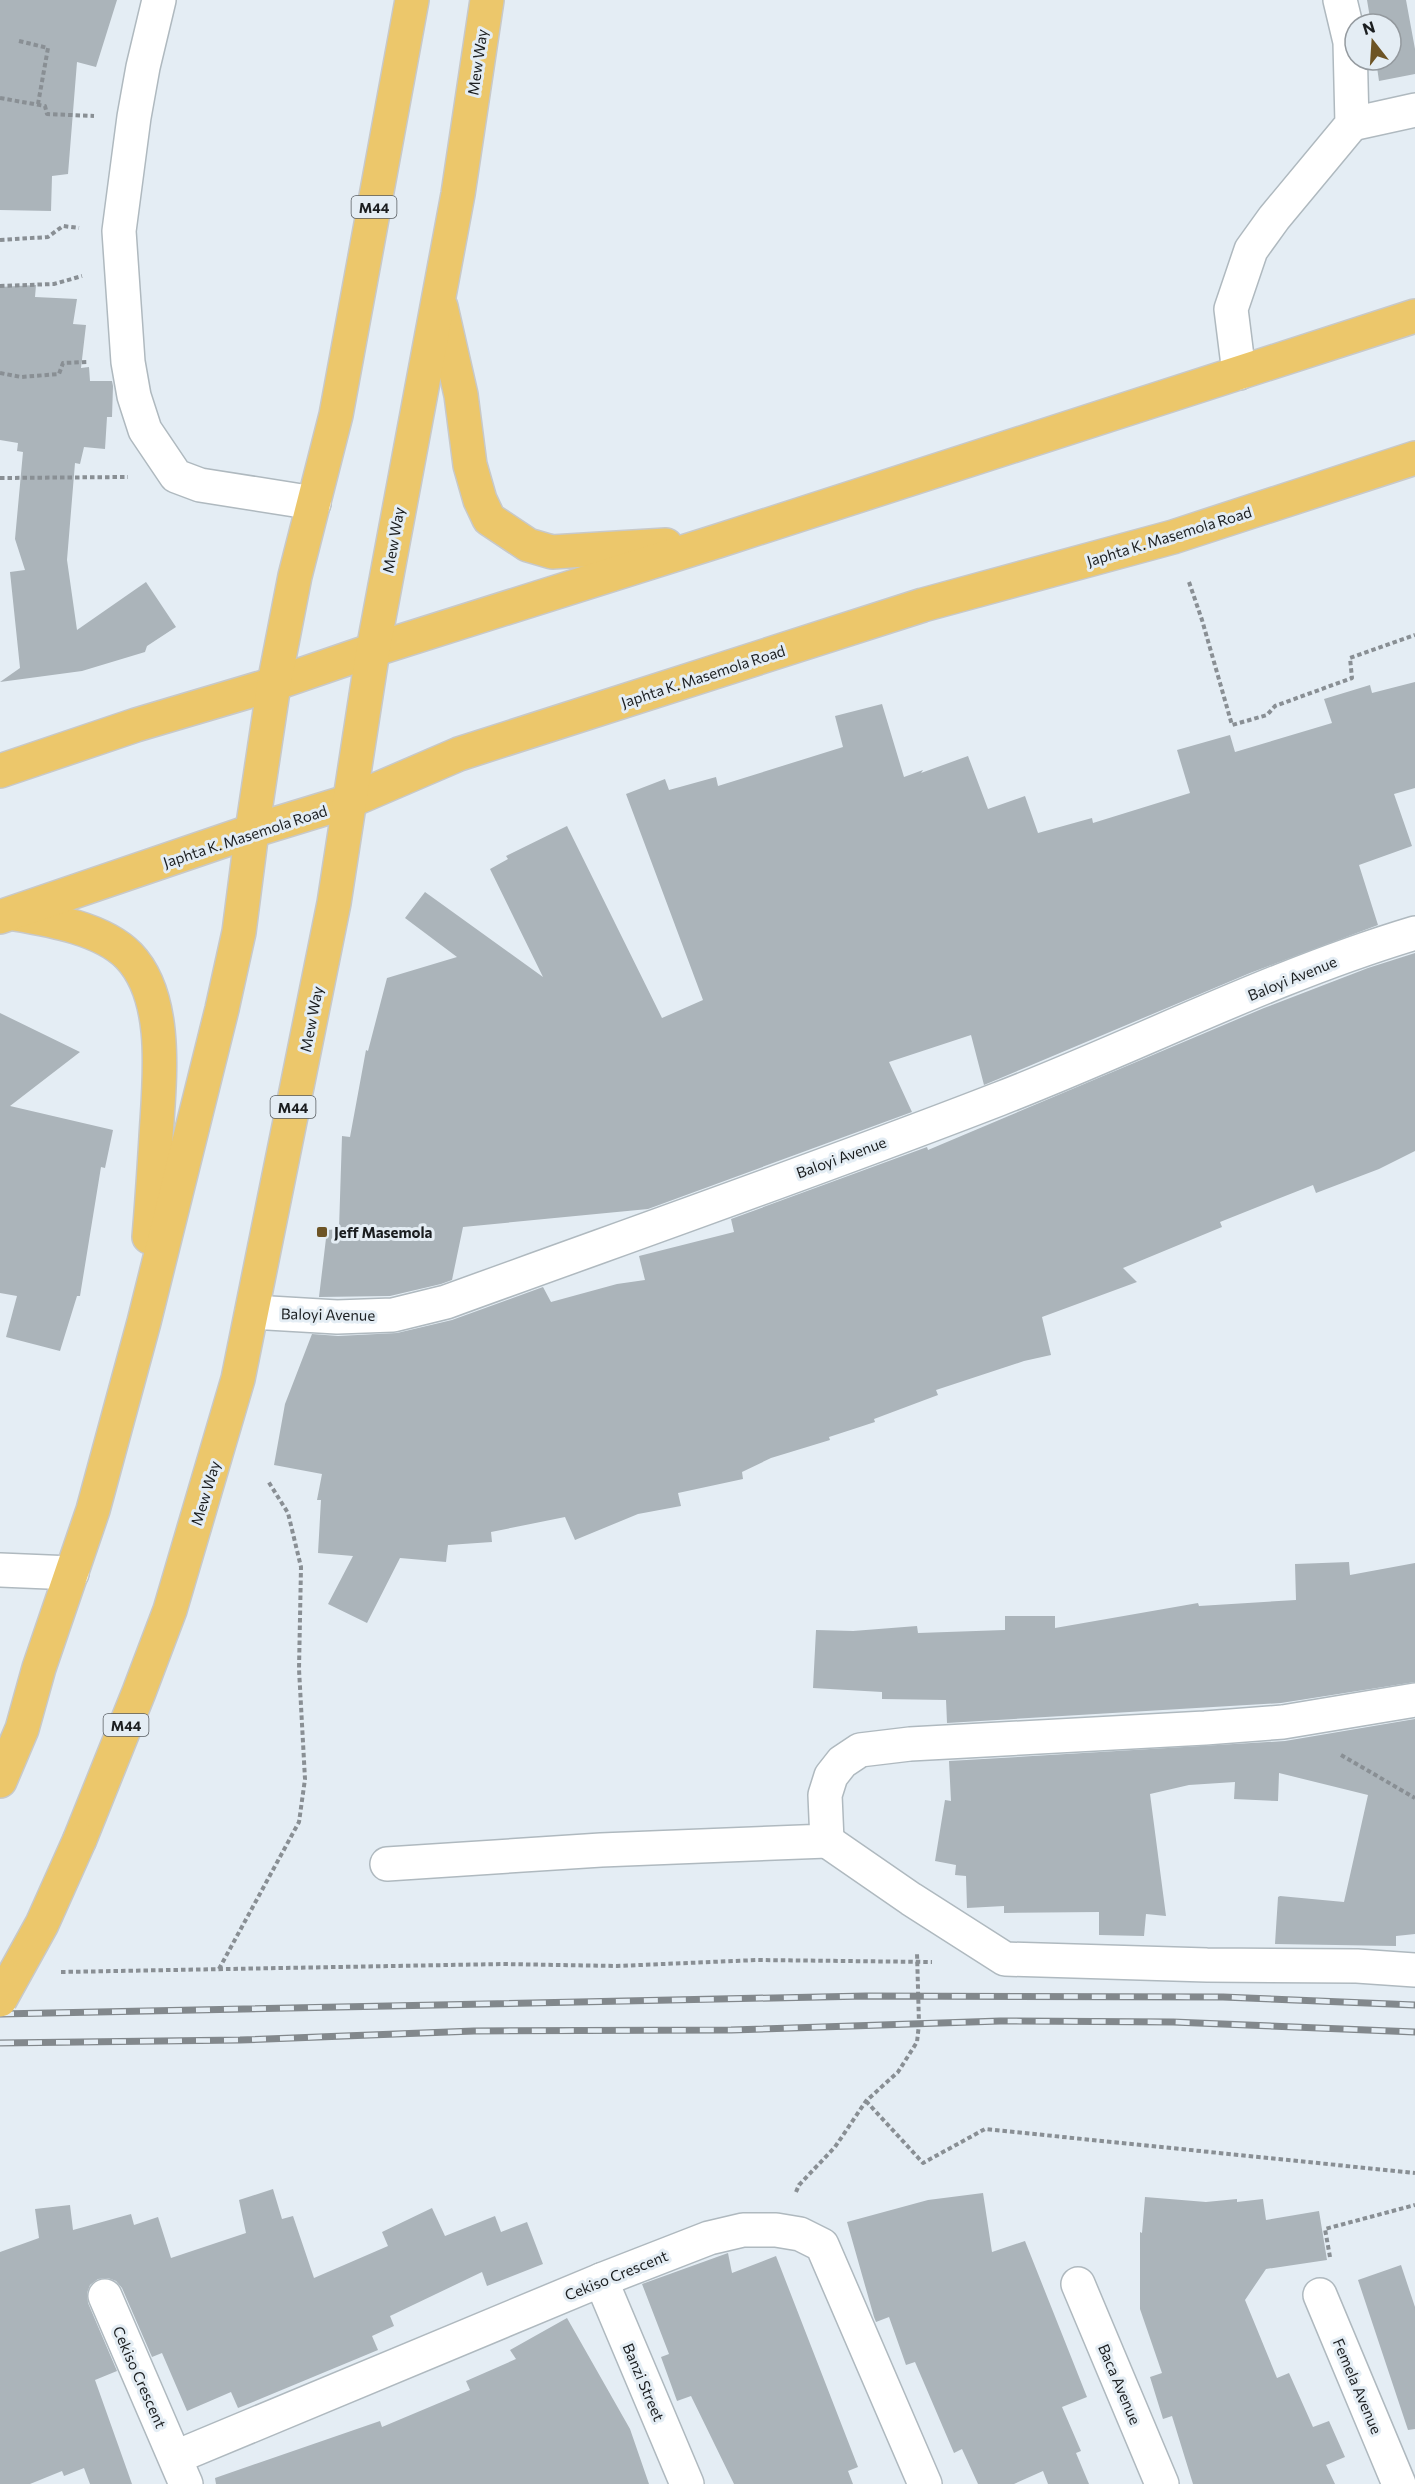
<svg xmlns="http://www.w3.org/2000/svg" width="1415" height="2484" viewBox="0 0 1415 2484" font-family="Commissioner,sans-serif">
	<style>
		.building { fill: #abb4ba }
		.lines { fill: none; stroke-linecap: round; stroke-linejoin: round }
		.minor-casing { stroke: #afb9bf; stroke-width: 36 }
		.major-casing { stroke: #c8c9c9; stroke-width: 36 }
		.path { stroke: #898f94; stroke-width: 4; stroke-dasharray: 4.5 3; stroke-linecap: butt }
		.minor { stroke: #fff; stroke-width: 33 }
		.major { stroke: #ecc76b; stroke-width: 33 }
		.rail-casing { stroke: #82888c; stroke-width: 7 }
		.rail { stroke: #e4edf4; stroke-width: 4.5; stroke-dasharray: 14; stroke-linecap: butt }
		.major-bridge-casing { stroke: #c8c9c9; stroke-width: 36; stroke-linecap: butt }
		.major-bridge { stroke: #ecc76b; stroke-width: 33 }
		.poi-dot { fill: #6d5425; stroke: #e4edf4; stroke-width: 2 }
		.labels { text-anchor: middle; dominant-baseline: central; stroke-width: 6; stroke-linejoin: round; paint-order: stroke }
		.shield { fill: #e4edf4; stroke: #575c60; stroke-width: 1.5 }
		.shield-label { font-size: 14px; font-weight: bold; fill: #1b1e20 }
		.street-label { font-size: 15px; fill: #1b1e20; stroke: #e4edf4 }
		.poi-label { font-size: 15px; font-weight: bold; fill: #1b1e20; stroke: #e4edf4; text-anchor: start }
	</style>
	<rect width="100%" height="100%" fill="#e4edf4"/>
	<g class="building">
		<polygon points="0,0 117,0 96,67 77,62 68,174 52,176 51,211 0,210"/>
		<polygon points="1367,0 1406,0 1415,49 1415,74 1379,81 1376,60 1391,60 1391,24 1371,24"/>
		<polygon points="36,285 35,297 77,299 73,324 86,325 81,368 89,367 90,381 112,381 113,386 112,417 107,417 105,449 84,447 80,464 75,463 67,560 77,630 146,582 176,627 147,646 145,652 82,671 0,682 20,668 10,572 25,570 15,539 23,452 17,451 18,443 0,440 0,287"/>
		<polygon points="1415,682 1415,788 1394,794 1412,846 1359,865 1378,925 1250,973 984,1085 971,1035 889,1062 912,1112 648,1209 463,1227 452,1280 441,1284 390,1296 319,1297 327,1230 339,1229 342,1136 350,1137 366,1050 368,1051 387,978 457,957 405,918 425,892 543,977 490,869 508,859 506,856 567,826 662,1018 703,1000 626,794 665,779 669,790 716,777 718,786 843,747 835,716 882,704 904,777 923,770 921,773 968,756 988,809 1025,796 1038,833 1092,818 1093,823 1190,793 1177,750 1230,735 1235,752 1332,723 1324,699 1370,685 1372,693"/>
		<polygon points="1415,953 1415,1151 1379,1169 1316,1193 1313,1185 1220,1222 1222,1227 1123,1268 1137,1282 1042,1317 1051,1355 1024,1361 936,1390 938,1395 874,1419 875,1422 829,1437 830,1440 771,1458 742,1472 743,1479 678,1493 681,1506 638,1514 575,1540 565,1517 491,1532 492,1542 448,1545 446,1562 400,1558 367,1623 328,1604 353,1556 318,1553 321,1500 317,1500 322,1474 274,1465 285,1404 312,1334 338,1336 397,1333 452,1320 543,1287 551,1302 617,1284 645,1280 639,1256 734,1232 731,1219 927,1147 928,1150 1264,1008 1368,968"/>
		<polygon points="0,1013 80,1052 10,1106 113,1130 105,1168 101,1167 80,1296 77,1296 60,1351 6,1337 17,1296 0,1293"/>
		<polygon points="1349,1562 1350,1575 1415,1563 1415,1682 1281,1703 947,1723 946,1700 882,1699 882,1692 813,1688 816,1630 853,1631 917,1626 918,1633 1005,1630 1005,1616 1055,1616 1055,1628 1198,1603 1199,1606 1296,1600 1295,1564"/>
		<polygon points="1415,1719 1415,1934 1396,1936 1396,1946 1275,1944 1278,1897 1280,1896 1344,1902 1368,1795 1279,1773 1278,1801 1234,1799 1235,1782 1189,1785 1150,1794 1166,1916 1146,1914 1144,1936 1099,1935 1099,1912 1004,1913 1004,1906 967,1908 966,1876 955,1875 956,1865 935,1861 945,1800 951,1801 949,1761 1285,1741"/>
		<polygon points="273,2189 282,2219 293,2216 314,2278 388,2246 382,2232 432,2208 445,2236 495,2216 501,2232 527,2222 543,2264 487,2286 482,2272 390,2316 394,2326 372,2336 378,2350 248,2404 238,2408 231,2392 187,2411 162,2353 152,2357 122,2288 116,2281 108,2278 98,2279 90,2285 87,2293 88,2303 117,2371 95,2380 132,2484 90,2484 84,2468 64,2476 62,2471 30,2484 0,2484 0,2252 39,2238 35,2209 70,2205 73,2230 131,2214 134,2225 158,2217 171,2258 246,2233 239,2200"/>
		<polygon points="983,2193 992,2252 1025,2241 1087,2397 1062,2407 1081,2451 1076,2453 1089,2484 1048,2484 1043,2471 1014,2484 978,2484 962,2449 954,2453 915,2362 906,2365 889,2317 876,2322 874,2317 847,2222 928,2200"/>
		<polygon points="1145,2197 1206,2202 1237,2199 1237,2202 1263,2199 1266,2220 1319,2211 1327,2260 1266,2269 1245,2300 1277,2378 1289,2373 1313,2427 1329,2421 1345,2457 1326,2465 1335,2484 1193,2484 1172,2416 1163,2419 1150,2377 1162,2373 1140,2309 1140,2232 1142,2233"/>
		<polygon points="728,2253 732,2273 776,2256 858,2467 848,2471 853,2484 734,2484 691,2396 677,2401 661,2357 669,2354 642,2284"/>
		<polygon points="1401,2265 1415,2307 1415,2429 1408,2430 1358,2280"/>
		<polygon points="567,2318 630,2429 649,2484 216,2484 215,2478 380,2421 382,2427 470,2390 466,2381 516,2359 510,2350"/>
	</g>
	<g class="lines">
		<defs>
			<g id="minor">
				<polyline points="159,0 143,67 134,117 119,231 128,362 134,396 145,430 176,476 200,485 314,503"/>
				<polyline points="1352,124 1415,110"/>
				<polyline points="1239,373 1231,309 1251,250 1274,218 1352,124 1350,42 1340,0"/>
				<path d="M252,1312L337,1317L393,1315L446,1302C630,1235 816,1170 999,1099C1138,1045 1272,976 1415,933"/>
				<polyline points="0,1570 72,1573"/>
				<polyline points="827,1841 911,1899 1005,1959 1207,1965 1357,1966 1415,1970"/>
				<polyline points="387,1864 601,1850 827,1841 825,1795 831,1776 842,1762 860,1750 910,1744 1205,1728 1283,1722 1415,1700"/>
				<polyline points="601,2280 687,2484"/>
				<polyline points="1078,2284 1162,2484"/>
				<polyline points="1320,2295 1399,2484"/>
				<polyline points="105,2296 186,2484"/>
				<polyline points="176,2457 601,2280 709,2238 743,2230 776,2230 800,2234 822,2245 925,2484"/>
			</g>
			<g id="major">
				<polyline points="441,307 461,395 470,465 480,500 489,519 528,545 552,552 666,545"/>
				<polyline points="0,771 136,725 274,684 373,650 718,541 1415,316"/>
				<path d="M15,914C51,920 103,929 129,956C170,999 159,1083 156,1137C154,1170 152,1203 149,1237"/>
				<polyline points="0,917 252,831 350,801 459,754 923,605 1173,537 1415,458"/>
				<polyline points="0,1781 22,1729 39,1668 93,1510 144,1322 222,1009 239,932 252,831 274,684 295,576 336,415 412,0"/>
				<polyline points="80,1839 139,1692 170,1610 238,1379 334,903 373,650 458,194 487,0"/>
			</g>
		</defs>
		<use href="#minor" class="minor-casing"/>
		<use href="#major" class="major-casing"/>
		<g class="path">
			<polyline points="19,41 48,48 38,104"/>
			<polyline points="0,98 45,106 47,114 94,116"/>
			<polyline points="0,240 48,237 63,226 79,228"/>
			<polyline points="0,286 54,284 82,276"/>
			<polyline points="0,373 21,377 59,374 63,363 88,362"/>
			<polyline points="0,478 128,477"/>
			<polyline points="1189,582 1202,620 1232,725 1267,715 1275,706 1352,678 1350,658 1415,635"/>
			<polyline points="1341,1755 1415,1798"/>
			<polyline points="219,1969 299,1822 305,1779 299,1669 301,1567 288,1513 268,1481"/>
			<polyline points="61,1972 503,1964 617,1966 757,1960 932,1962"/>
			<polyline points="866,2101 923,2163 985,2129 1415,2173"/>
			<polyline points="796,2192 799,2185 835,2147 866,2101 898,2072 917,2042 919,2024 917,1953"/>
			<polyline points="1330,2257 1325,2229 1415,2205"/>
		</g>
		<use href="#minor" class="minor"/>
		<use href="#major" class="major"/>
		<defs>
			<g id="rail">
				<polyline points="0,2014 866,1996 1223,1997 1415,2005"/>
				<polyline points="0,2043 240,2040 474,2031 731,2030 1000,2021 1173,2022 1415,2032"/>
			</g>
		</defs>
		<use href="#rail" class="rail-casing"/>
		<use href="#rail" class="rail"/>
		<defs>
			<polyline id="major-bridge" points="0,2000 42,1924 80,1839"/>
		</defs>
		<use href="#major-bridge" class="major-bridge-casing"/>
		<use href="#major-bridge" class="major-bridge"/>
	</g>
	<rect class="poi-dot" x="316" y="1226" width="12" height="12" rx="3"/>
	<g class="labels">
		<g class="shield">
			<rect x="351.5" y="196" width="45" height="22" rx="4.5"/>
			<rect x="270.5" y="1096" width="45" height="22" rx="4.5"/>
			<rect x="103.5" y="1714" width="45" height="22" rx="4.5"/>
		</g>
		<g class="shield-label">
			<text x="374" y="207">M44</text>
			<text x="293" y="1107">M44</text>
			<text x="126" y="1725">M44</text>
		</g>
		<g class="street-label">
			<text transform="translate(477 62) rotate(-82)">Mew Way</text>
			<text transform="translate(1169 536) rotate(-17)">Japhta K. Masemola Road</text>
			<text transform="translate(393 540) rotate(-80)">Mew Way</text>
			<text transform="translate(703 676) rotate(-18)">Japhta K. Masemola Road</text>
			<text transform="translate(245 836) rotate(-18)">Japhta K. Masemola Road</text>
			<text transform="translate(1292 978) rotate(-22)">Baloyi Avenue</text>
			<text transform="translate(311 1019) rotate(-79)">Mew Way</text>
			<text transform="translate(841 1157) rotate(-20)">Baloyi Avenue</text>
			<text transform="translate(328 1314) rotate(1)">Baloyi Avenue</text>
			<text transform="translate(205 1493) rotate(-73)">Mew Way</text>
			<text transform="translate(616 2275) rotate(-22)">Cekiso Crescent</text>
			<text transform="translate(140 2377) rotate(66)">Cekiso Crescent</text>
			<text transform="translate(644 2382) rotate(67)">Banzi Street</text>
			<text transform="translate(1120 2384) rotate(67)">Baca Avenue</text>
			<text transform="translate(1358 2386) rotate(67)">Femela Avenue</text>
		</g>
		<g class="poi-label">
			<text x="334" y="1232">Jeff Masemola</text>
		</g>
	</g>
	<g transform="translate(1373 42) rotate(343)"><circle r="28" fill="#e4edf4" stroke="#949a9f" stroke-width="1.5"/>
	<path d="M0-4.5L10 22L0 15L-10 22Z" fill="#6d5425"/>
	<text y="-9" font-size="16" font-weight="bold" text-anchor="middle" fill="#1b1e20">N</text>
	</g>
</svg>
